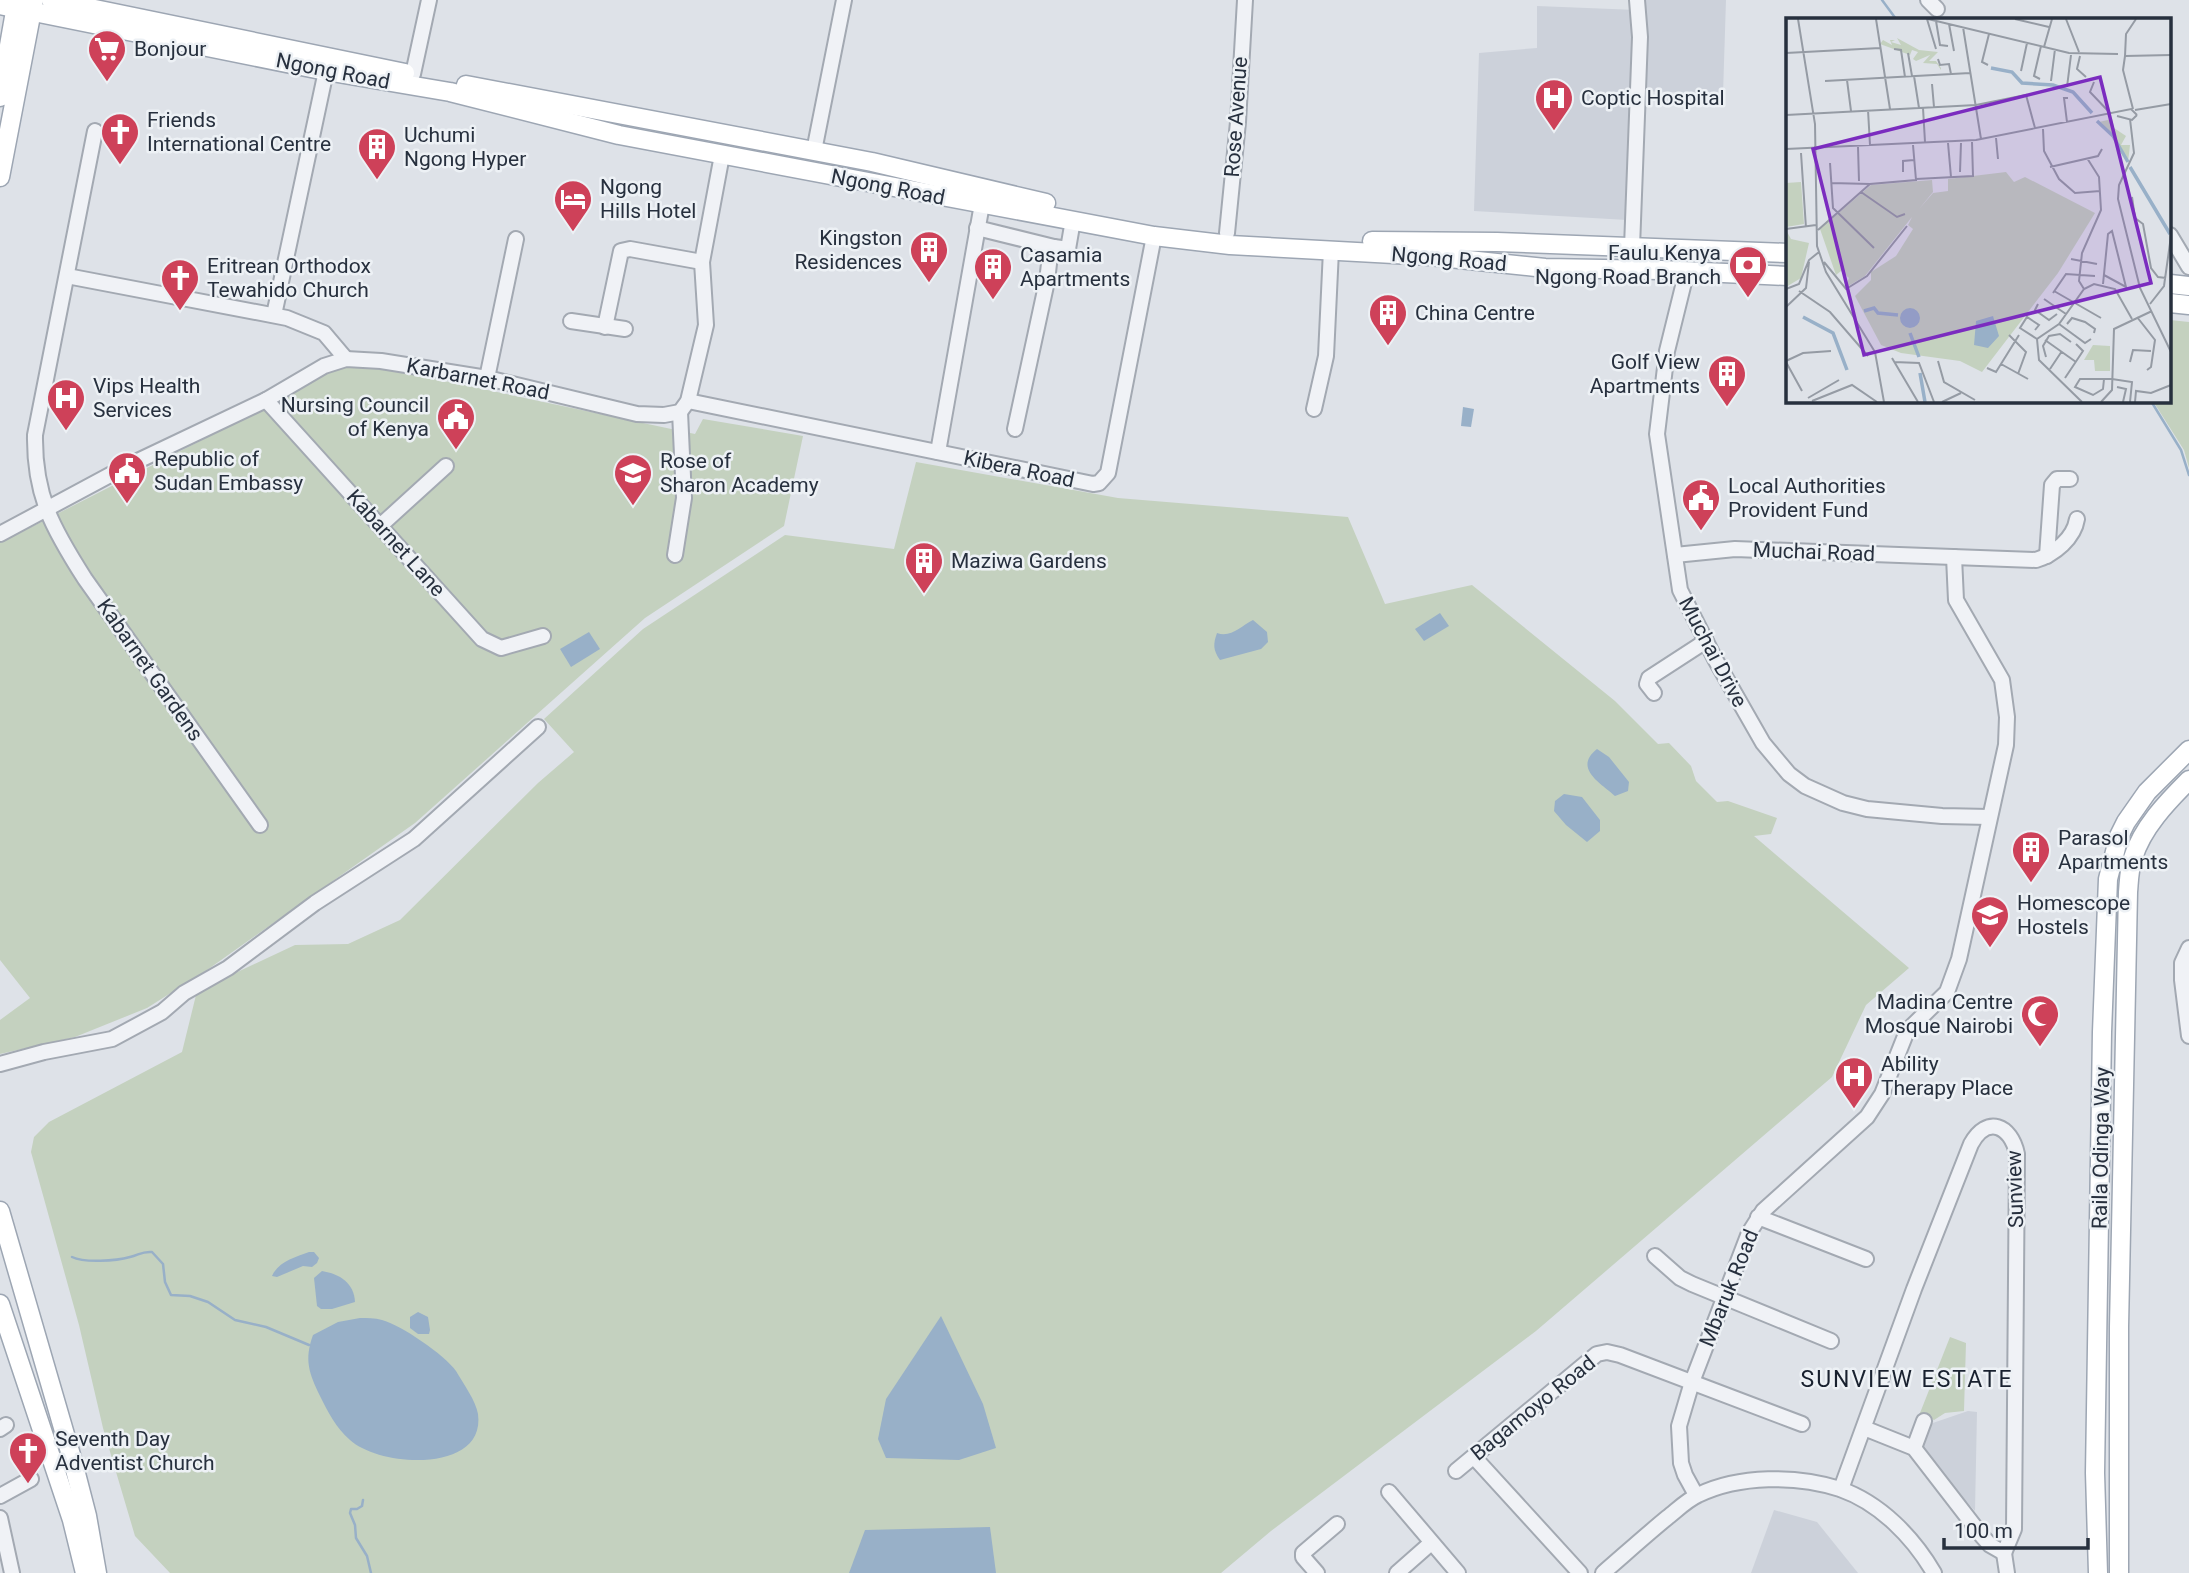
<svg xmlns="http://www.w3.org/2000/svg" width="2189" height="1573" viewBox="0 0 2189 1573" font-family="Roboto,sans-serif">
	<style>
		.built { fill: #ccd1da }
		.green { fill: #c4d1bf }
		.water { fill: #98b0c8 }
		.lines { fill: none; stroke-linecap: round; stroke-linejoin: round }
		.stream { stroke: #98b0c8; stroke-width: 2.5 }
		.minor-casing { stroke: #a3a9b2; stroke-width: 18 }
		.major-casing { stroke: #9da6b3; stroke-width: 21 }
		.minor { stroke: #f0f2f6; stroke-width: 14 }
		.major { stroke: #fff; stroke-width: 18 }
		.labels { text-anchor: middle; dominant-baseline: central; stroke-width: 5; stroke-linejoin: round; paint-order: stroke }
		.poi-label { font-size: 21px; fill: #27303e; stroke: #edf1f5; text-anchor: start }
		.street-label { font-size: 21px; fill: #27303e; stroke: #edf1f5 }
		.neighbourhood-label { font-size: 23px; letter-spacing: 2px; fill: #19212f; stroke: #edf1f5 }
		.inset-river { fill: none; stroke: #98b0c8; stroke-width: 3.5 }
		.inset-road { fill: none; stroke: #959ba4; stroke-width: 2 }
		.view { fill: #7b2cbf; fill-opacity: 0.15; stroke: #7b2cbf; stroke-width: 3.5 }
		.inset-edge { fill: none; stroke: #27303e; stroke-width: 3.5 }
	</style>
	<rect width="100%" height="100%" fill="#dee2e8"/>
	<g class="built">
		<polygon points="1641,0 1726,0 1723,94 1641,91"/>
		<polygon points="1537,6 1637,10 1627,220 1474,211 1479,53 1537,48"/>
		<polygon points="1968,1411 1977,1412 1975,1511 1918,1447 1924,1426"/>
		<polygon points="1774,1510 1817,1522 1858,1573 1751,1573"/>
	</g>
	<g class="green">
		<polygon points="2170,320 2189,322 2189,468 2184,450 2153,401 2170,401"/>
		<polygon points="355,362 695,434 703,419 803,436 784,526 645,618 415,823 207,970 147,1008 75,1037 0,1054 0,1020 30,998 0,960 0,543 243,419 335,367"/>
		<polygon points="916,462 1118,498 1348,517 1385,604 1472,585 1615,701 1658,744 1669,743 1691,766 1696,781 1717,802 1728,801 1777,818 1771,834 1754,836 1909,968 1866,1005 1832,1077 1536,1331 1271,1531 1221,1573 170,1573 135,1536 103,1428 79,1325 31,1152 34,1137 49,1122 182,1052 197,991 295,945 348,944 400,920 538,783 574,752 544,719 643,629 785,535 894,549"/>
		<polygon points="1950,1337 1966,1343 1964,1411 1945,1413 1934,1420 1920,1413"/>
	</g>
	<g class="water">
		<polygon points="1463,407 1474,409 1471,427 1461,426"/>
		<polygon points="1440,613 1449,626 1424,641 1415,629"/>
		<path d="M1253,620L1267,632L1268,642L1261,649L1220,660C1213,650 1213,644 1217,633C1231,638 1241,626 1253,620Z"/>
		<polygon points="589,632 600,649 571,667 560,649"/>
		<path d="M1597,749L1609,757L1629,782L1628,791L1615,796C1600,783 1573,768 1597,749Z"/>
		<polygon points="1564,794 1582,797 1600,820 1600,831 1587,842 1566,825 1554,811 1555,801"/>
		<path d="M309,1252H314L319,1258L317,1263L312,1267L303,1266L277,1277L272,1276C278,1262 295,1257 309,1252Z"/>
		<path d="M322,1271C340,1274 354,1283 355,1302L332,1309H321L317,1306L314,1278Z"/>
		<polygon points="418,1312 428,1317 430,1330 429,1334 418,1334 410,1328 410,1317"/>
		<polygon points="941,1316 983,1404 996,1448 959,1460 886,1458 878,1439 886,1399"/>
		<path d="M360,1318C367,1318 375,1318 382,1320C401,1325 445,1355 456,1371C463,1383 476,1401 478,1414C486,1473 381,1468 350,1440C336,1428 328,1412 320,1396C309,1373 304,1360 313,1335L338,1322Z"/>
		<polygon points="990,1527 996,1573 849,1573 865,1530"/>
	</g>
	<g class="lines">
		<g class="stream">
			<polyline points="1882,0 1896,19"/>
			<polyline points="2151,401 2181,450 2189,475"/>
			<path d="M72,1257C84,1263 116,1261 130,1257C139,1255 142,1251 152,1252L163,1264L165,1282L171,1295L190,1296L208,1302L235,1320L266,1327L309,1345"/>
			<polyline points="363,1500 362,1506 357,1509 351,1509 350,1513 355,1525 356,1538 367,1556 371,1573"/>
		</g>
		<defs>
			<g id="minor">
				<polyline points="1928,0 1937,9"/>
				<polyline points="413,74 429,0"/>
				<path d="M95,131L35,435C34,496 53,529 85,579L260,825"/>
				<polyline points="814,151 844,0"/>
				<polyline points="977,228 1054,247"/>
				<polyline points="1227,233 1238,122 1245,0"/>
				<polyline points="2170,235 2189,267"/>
				<polyline points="1632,247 1640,37 1637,0"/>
				<polyline points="1687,270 1667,351 1657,434 1680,590 1715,659 1763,743 1789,774 1805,786 1843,803 1867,809 1942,816 1989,817"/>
				<polyline points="67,276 287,318 324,333 346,359"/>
				<polyline points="274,315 326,71"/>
				<polyline points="571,321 625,329"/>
				<polyline points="605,327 621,251 630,249 702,262"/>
				<polyline points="487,378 516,239"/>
				<polyline points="266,400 482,639 501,648 543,636"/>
				<polyline points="688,401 1093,484 1099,483 1108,473 1154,236"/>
				<polyline points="1314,409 1326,356 1331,250"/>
				<polyline points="1015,429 1047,281 1050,255 1054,247 1068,249 1073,220"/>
				<polyline points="938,452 982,204"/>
				<polyline points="380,526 446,466"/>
				<polyline points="0,534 123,468 266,400 324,366 346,359 381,361 487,378 637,414 664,415 680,412 688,401 706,325 702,262 722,155"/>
				<polyline points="675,555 684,498 680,412"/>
				<path d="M1675,555L1735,549L2036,560C2055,554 2074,538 2077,519"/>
				<polyline points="2047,556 2052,485 2057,479 2070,479"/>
				<polyline points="1654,693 1647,684 1649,678 1706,641"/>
				<polyline points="2189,948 2182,963 2182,980 2189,1036"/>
				<polyline points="0,1064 44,1052 112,1039 162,1012 184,993 228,968 315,903 414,839 538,727"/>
				<polyline points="1758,1217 1866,1259"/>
				<polyline points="1655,1256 1680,1278 1692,1284 1831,1341"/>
				<polyline points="0,1429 6,1425"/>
				<polyline points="1914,1448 1924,1421"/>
				<polyline points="1474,1457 1580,1573"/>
				<polyline points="1456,1471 1597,1354 1607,1352 1620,1355 1802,1424"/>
				<path d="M1841,1489L1914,1289L1971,1144C1987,1115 2011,1125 2017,1154L2014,1529L2004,1553L1990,1545L1982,1536L1914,1448L1864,1428"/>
				<polyline points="1389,1492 1458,1573"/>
				<polyline points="1696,1495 1685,1475 1681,1463 1679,1426 1692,1382 1749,1233 1763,1211 1867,1117 1882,1094 1907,1031 1947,992 1959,959 2006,745 2007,717 2002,680 1956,600 1954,557"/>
				<polyline points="0,1496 31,1479"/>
				<polyline points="0,1518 12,1573"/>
				<polyline points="2004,1553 2007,1573"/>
				<polyline points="1317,1573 1303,1557 1303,1553 1337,1524"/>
				<polyline points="1397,1573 1431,1543"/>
				<path d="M1603,1573C1625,1554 1646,1535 1668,1517C1677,1510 1687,1500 1698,1495C1739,1475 1797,1475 1840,1489C1880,1503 1913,1537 1934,1573"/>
			</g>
			<g id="major">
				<polyline points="51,0 405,73"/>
				<polyline points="0,5 326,71 450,92 619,135 1154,236 1230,245 1430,256 1545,268 1661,270 1788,276"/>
				<polyline points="466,85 872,162 1046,203"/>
				<polyline points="0,97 17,0"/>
				<polyline points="0,177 34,0"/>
				<polyline points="1372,241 1497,242 1788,253"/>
				<polyline points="2170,284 2189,286"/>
				<polyline points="2170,303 2189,305"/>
				<polyline points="0,1211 73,1462 87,1516 97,1573"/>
				<polyline points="0,1304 72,1520 85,1573"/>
				<polyline points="2098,1573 2095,1473 2102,1032 2108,879 2119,836 2126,822 2147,792 2189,750"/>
				<path d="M2119,1573V1327L2128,892C2129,881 2129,869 2133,858C2142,828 2167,802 2189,780"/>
			</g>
		</defs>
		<use href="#minor" class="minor-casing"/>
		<use href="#major" class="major-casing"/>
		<use href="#minor" class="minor"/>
		<use href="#major" class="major"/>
	</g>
	<defs>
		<symbol id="supermarket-pin" viewBox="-11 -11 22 30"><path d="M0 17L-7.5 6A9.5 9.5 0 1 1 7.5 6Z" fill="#ce4159" stroke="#edf1f5"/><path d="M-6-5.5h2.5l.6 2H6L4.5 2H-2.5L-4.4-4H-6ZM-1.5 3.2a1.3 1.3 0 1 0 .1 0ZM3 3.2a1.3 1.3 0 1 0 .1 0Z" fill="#fff"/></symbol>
		<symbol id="hospital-pin" viewBox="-11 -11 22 30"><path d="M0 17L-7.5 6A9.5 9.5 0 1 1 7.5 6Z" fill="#ce4159" stroke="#edf1f5"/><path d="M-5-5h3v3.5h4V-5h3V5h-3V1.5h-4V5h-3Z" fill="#fff"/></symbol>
		<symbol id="church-pin" viewBox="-11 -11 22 30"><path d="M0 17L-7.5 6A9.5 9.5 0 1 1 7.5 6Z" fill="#ce4159" stroke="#edf1f5"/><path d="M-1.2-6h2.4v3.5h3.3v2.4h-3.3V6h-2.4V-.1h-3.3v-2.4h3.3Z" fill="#fff"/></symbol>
		<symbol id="building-pin" viewBox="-11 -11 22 30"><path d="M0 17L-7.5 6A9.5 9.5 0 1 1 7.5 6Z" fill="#ce4159" stroke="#edf1f5"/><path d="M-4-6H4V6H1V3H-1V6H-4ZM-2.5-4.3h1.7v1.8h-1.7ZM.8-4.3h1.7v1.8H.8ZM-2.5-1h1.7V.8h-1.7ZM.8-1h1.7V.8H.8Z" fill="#fff"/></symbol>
		<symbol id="hotel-pin" viewBox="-11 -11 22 30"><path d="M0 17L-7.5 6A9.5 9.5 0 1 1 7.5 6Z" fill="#ce4159" stroke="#edf1f5"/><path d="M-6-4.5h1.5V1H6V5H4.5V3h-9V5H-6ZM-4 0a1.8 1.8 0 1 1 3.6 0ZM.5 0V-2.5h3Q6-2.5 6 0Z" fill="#fff"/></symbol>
		<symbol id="bank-pin" viewBox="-11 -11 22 30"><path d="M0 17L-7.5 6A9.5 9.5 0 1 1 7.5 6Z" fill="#ce4159" stroke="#edf1f5"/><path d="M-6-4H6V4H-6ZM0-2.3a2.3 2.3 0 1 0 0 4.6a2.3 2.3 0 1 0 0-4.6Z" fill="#fff"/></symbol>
		<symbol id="civic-pin" viewBox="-11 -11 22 30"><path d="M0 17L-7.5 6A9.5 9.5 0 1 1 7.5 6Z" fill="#ce4159" stroke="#edf1f5"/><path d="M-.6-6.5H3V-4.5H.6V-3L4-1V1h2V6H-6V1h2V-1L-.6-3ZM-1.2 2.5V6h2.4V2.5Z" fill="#fff"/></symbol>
		<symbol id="school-pin" viewBox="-11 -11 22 30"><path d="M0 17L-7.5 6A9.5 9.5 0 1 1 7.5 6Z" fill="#ce4159" stroke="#edf1f5"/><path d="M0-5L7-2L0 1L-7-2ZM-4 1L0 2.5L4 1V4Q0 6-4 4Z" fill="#fff"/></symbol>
		<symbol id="mosque-pin" viewBox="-11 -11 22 30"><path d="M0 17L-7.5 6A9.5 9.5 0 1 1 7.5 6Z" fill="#ce4159" stroke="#edf1f5"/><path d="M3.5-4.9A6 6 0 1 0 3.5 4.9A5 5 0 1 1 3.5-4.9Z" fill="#fff"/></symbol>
	</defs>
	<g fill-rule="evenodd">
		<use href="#supermarket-pin" x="85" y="27" width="44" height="60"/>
		<use href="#hospital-pin" x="1532" y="76" width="44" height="60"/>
		<use href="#church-pin" x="98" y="110" width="44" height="60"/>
		<use href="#building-pin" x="355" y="125" width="44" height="60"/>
		<use href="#hotel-pin" x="551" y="177" width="44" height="60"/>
		<use href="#building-pin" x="907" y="228" width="44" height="60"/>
		<use href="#bank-pin" x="1726" y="243" width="44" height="60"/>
		<use href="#building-pin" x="971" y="245" width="44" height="60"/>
		<use href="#church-pin" x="158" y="256" width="44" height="60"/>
		<use href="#building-pin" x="1366" y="291" width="44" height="60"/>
		<use href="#building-pin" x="1705" y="352" width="44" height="60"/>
		<use href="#hospital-pin" x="44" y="376" width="44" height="60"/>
		<use href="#civic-pin" x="434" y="395" width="44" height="60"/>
		<use href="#civic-pin" x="105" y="449" width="44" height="60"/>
		<use href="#school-pin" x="611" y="451" width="44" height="60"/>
		<use href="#civic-pin" x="1679" y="476" width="44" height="60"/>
		<use href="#building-pin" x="902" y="539" width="44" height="60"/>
		<use href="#building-pin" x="2009" y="828" width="44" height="60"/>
		<use href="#school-pin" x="1968" y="893" width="44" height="60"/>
		<use href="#mosque-pin" x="2018" y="992" width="44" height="60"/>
		<use href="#hospital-pin" x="1832" y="1054" width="44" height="60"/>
		<use href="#church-pin" x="6" y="1429" width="44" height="60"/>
	</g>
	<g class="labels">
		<g class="poi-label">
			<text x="134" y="49">Bonjour</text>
			<text x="1581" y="98">Coptic Hospital</text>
			<text x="147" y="120">Friends<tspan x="147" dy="24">International Centre</tspan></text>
			<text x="404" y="135">Uchumi<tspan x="404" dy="24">Ngong Hyper</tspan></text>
			<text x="600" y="187">Ngong<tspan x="600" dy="24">Hills Hotel</tspan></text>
			<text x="902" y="238" text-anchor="end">Kingston<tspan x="902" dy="24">Residences</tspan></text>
			<text x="1721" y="253" text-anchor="end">Faulu Kenya<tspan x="1721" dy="24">Ngong Road Branch</tspan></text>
			<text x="1020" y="255">Casamia<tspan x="1020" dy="24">Apartments</tspan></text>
			<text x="207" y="266">Eritrean Orthodox<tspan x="207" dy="24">Tewahido Church</tspan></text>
			<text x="1415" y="313">China Centre</text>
			<text x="1700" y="362" text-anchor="end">Golf View<tspan x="1700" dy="24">Apartments</tspan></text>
			<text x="93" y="386">Vips Health<tspan x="93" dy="24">Services</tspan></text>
			<text x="429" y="405" text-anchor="end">Nursing Council<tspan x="429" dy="24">of Kenya</tspan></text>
			<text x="154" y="459">Republic of<tspan x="154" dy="24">Sudan Embassy</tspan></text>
			<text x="660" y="461">Rose of<tspan x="660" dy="24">Sharon Academy</tspan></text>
			<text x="1728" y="486">Local Authorities<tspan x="1728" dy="24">Provident Fund</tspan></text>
			<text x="951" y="561">Maziwa Gardens</text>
			<text x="2058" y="838">Parasol<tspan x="2058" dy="24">Apartments</tspan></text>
			<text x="2017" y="903">Homescope<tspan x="2017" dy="24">Hostels</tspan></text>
			<text x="2013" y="1002" text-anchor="end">Madina Centre<tspan x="2013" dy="24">Mosque Nairobi</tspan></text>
			<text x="1881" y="1064">Ability<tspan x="1881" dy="24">Therapy Place</tspan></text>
			<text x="55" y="1439">Seventh Day<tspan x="55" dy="24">Adventist Church</tspan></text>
		</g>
		<g class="street-label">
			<text transform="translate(333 71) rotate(11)">Ngong Road</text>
			<text transform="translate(1236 117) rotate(-86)">Rose Avenue</text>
			<text transform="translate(888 187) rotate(11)">Ngong Road</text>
			<text transform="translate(1449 259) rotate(5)">Ngong Road</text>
			<text transform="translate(478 379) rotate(11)">Karbarnet Road</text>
			<text transform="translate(1019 469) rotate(12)">Kibera Road</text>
			<text transform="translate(396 543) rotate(48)">Kabarnet Lane</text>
			<text transform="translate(1814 552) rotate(2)">Muchai Road</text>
			<text transform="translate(1713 652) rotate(62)">Muchai Drive</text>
			<text transform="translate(150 670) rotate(55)">Kabarnet Gardens</text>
			<text transform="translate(2101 1148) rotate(-89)">Raila Odinga Way</text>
			<text transform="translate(2015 1189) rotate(-92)">Sunview</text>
			<text transform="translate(1729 1288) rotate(-68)">Mbaruk Road</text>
			<text transform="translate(1533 1408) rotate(-39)">Bagamoyo Road</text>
		</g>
		<g class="neighbourhood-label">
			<text x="1907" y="1379">SUNVIEW ESTATE</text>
		</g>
	</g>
	<g transform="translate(1786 18)">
		<rect width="385" height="385" fill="#dee2e8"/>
		<path d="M111,20L133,32L152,34L143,43H150L155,50V52L151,46L137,45L144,37L130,43L127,41L132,34L126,32L124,37L94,26L97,22L106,27L104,22H109L105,24L115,27ZM326,101L328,110L340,118L335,127H344L342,144L328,118L313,104ZM220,154L228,164L239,159L309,195L272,255L196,354L174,343L115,335L95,327L69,278L85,262V254L110,238L127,211L122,207L126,199L79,258L59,270L63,260L55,253L50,257L34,211L85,167L146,162L147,174L133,191L147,175L162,173V161ZM15,164L18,206L0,209V165ZM0,212L5,221L23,225L15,260L0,269ZM307,327L324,328V353H309L308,342H298Z" fill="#c4d1bf"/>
		<path d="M114 300a10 10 0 1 1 20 0a10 10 0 1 1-20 0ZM207,298L213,318L202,330L188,327L190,303Z" fill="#98b0c8"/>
		<path class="inset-river" d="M205,50L226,54L236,65L267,67L287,74L306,95M311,103L327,118L342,144M344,149L384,216M78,293L88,290L92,295L112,297M17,299L47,315L61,352M124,315L133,339M134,355L139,384"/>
		<path class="inset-road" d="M12,1L29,106L31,228L40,254L89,334L98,384M90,1L104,91M141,1L150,31M142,1L283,35L332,36M229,1L263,9M280,1L293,34M150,3L154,27L162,28M163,6L168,33M177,9L195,121M258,29L266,1M108,31L115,32L119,59M0,35L94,30M122,35L126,58M294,38L291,51L300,59M339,38L337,52L347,91M339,38L385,37M339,38L340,16L350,1M152,41L154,47L163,46L165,56M202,47L196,44L203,16M235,53L241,25M128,58L133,90M254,61L248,58L255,28M61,62L65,93M39,63L184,55M265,63L269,31M308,64L304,74L325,96M146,66L148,89M281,69L285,37M137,90L139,124M82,92L84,127M349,92L385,86M0,97L190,87L240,77L249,110M331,98L346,102L351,97M344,101L348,135L333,167L332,181L354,270L385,334M281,104L278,80H282M257,111L258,133L273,161L289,175L314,173M210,120L212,141M162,125L165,159M72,129L73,163M0,131L190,122L345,91L351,97M15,135L20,210M44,145L47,190L88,230M264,149L312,138L316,131M117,154V143L128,142M174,154L175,125M130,161L187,158L186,124M45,165L84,166M75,174L111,199L119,196M346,179L349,200L357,206L365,250L372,259L380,260M0,211L30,207M32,212L84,166L130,162L127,127M285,241L311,246M38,244L60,271L81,258L121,208M317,266L322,216L326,213L340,269L318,257M0,271L13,266L23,242L33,234M298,271L293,263L296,235L315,192L313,159L301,140M13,273L44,294L82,338M268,273L315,300M267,275L280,256L309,258M258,281L280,296M252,286L249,292L263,302L271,296M364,286L378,268L385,218M0,289L20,270L23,244M351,299L369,322L365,349L361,352M273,306L299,325L305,321M281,306L286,300L299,304L309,311L308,315M249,312L253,307L241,299L234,310L251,321M223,317L240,334L232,356M259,322L290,344M260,339L257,328L263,318L274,316L285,324M106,340L132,384M0,343L17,335L45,333M152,343L158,364L189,382M0,344L16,373M108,344L133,345L148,384M344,344L347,332L365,333M215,346L242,361M201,350L210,354L233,317M264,351L276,333M279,360L297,333L290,326M318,361L317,371L307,377L289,369L294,361H326L346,364L344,384M331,369L340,371L337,384M22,380L53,362M26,383L66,367L91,384M156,384L175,375M296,384L253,342L251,321L273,306L298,271L308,266L329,271L346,301M315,384L326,372L328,311L366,293M349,384L350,373L365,375L385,367"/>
		<path class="view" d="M314,59L365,265L78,337L27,131Z"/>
		<rect width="385" height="385" class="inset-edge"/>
	</g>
	<path d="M1944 1538v10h144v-10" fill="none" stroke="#27303e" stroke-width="3.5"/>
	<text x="1954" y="1538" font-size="21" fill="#27303e" stroke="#edf1f5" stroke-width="5" paint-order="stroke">100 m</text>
</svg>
